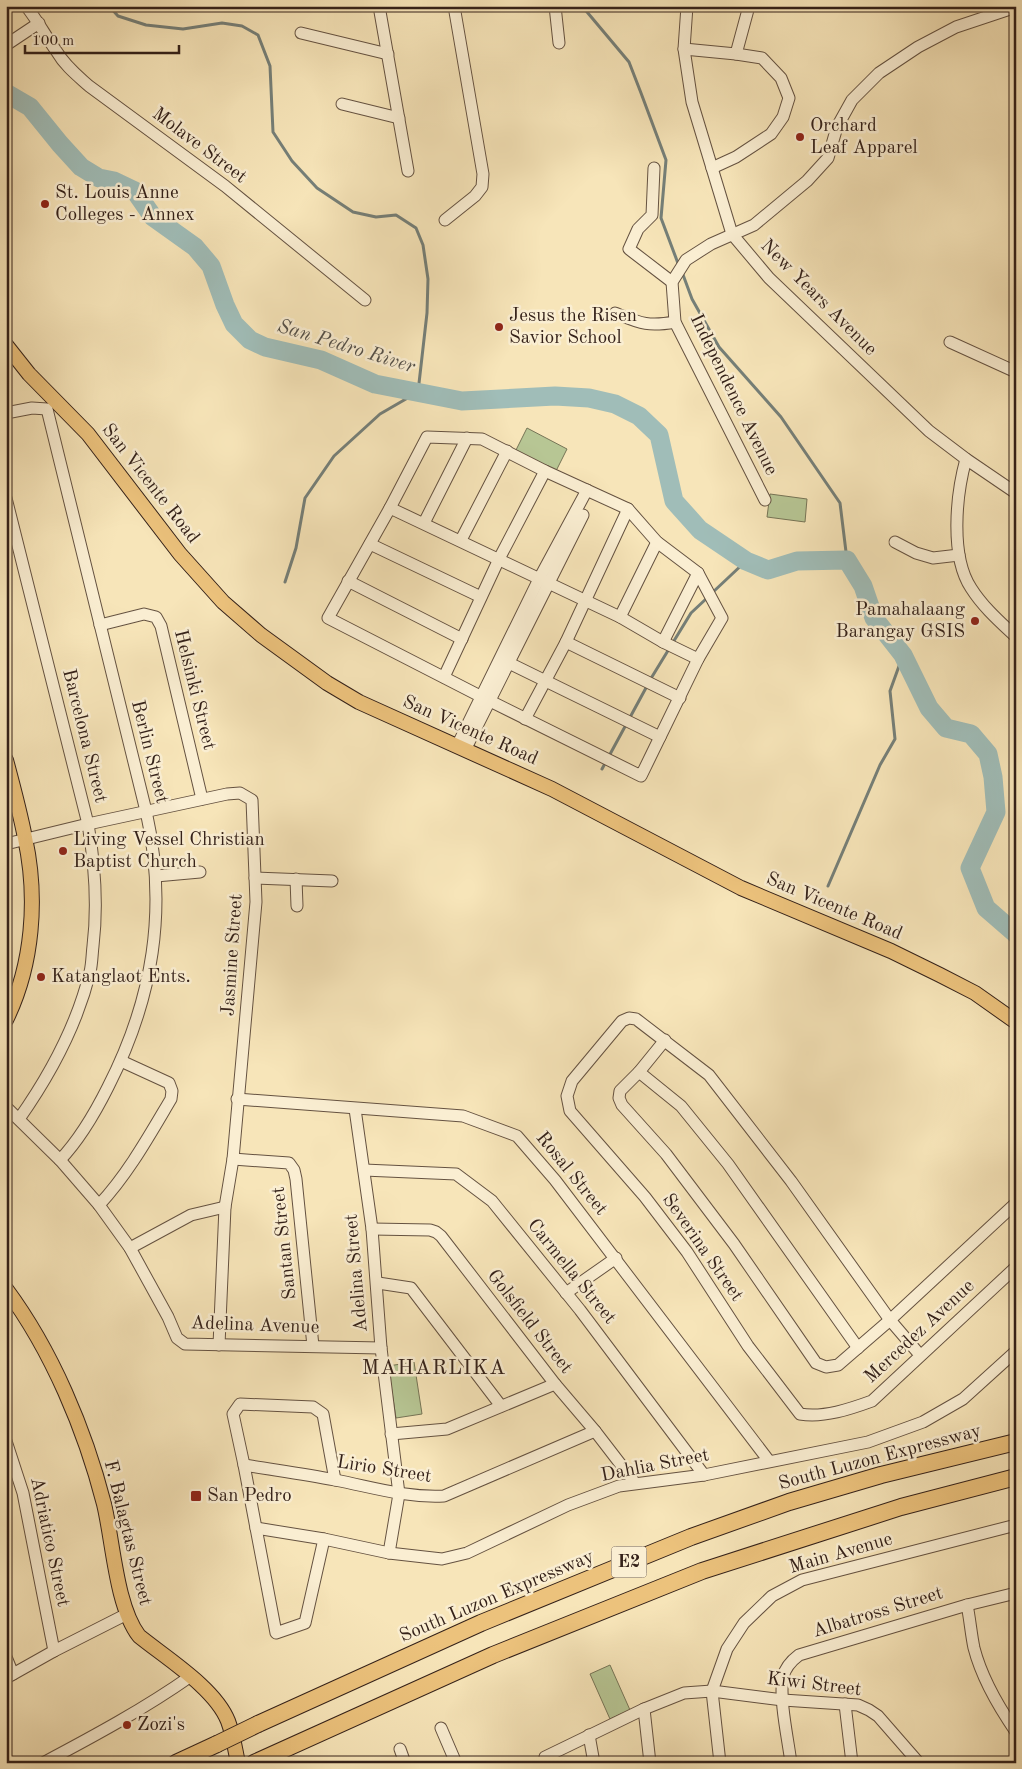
<svg xmlns="http://www.w3.org/2000/svg" width="1022" height="1769" viewBox="0 0 1022 1769" font-family="'Old Standard TT',serif">
	<style>
		.green { fill: #b7c694; stroke: #767456 }
		.lines { fill: none; stroke-linecap: round; stroke-linejoin: round }
		.stream { stroke: #757f78; stroke-width: 3 }
		.river { stroke: #a0bdb8; stroke-width: 19 }
		.minor-casing { stroke: #655241; stroke-width: 13 }
		.major-casing { stroke: #342119; stroke-width: 16 }
		.highway-casing { stroke: #342119; stroke-width: 18 }
		.minor { stroke: #faeed2; stroke-width: 11 }
		.major { stroke: #ecc27c; stroke-width: 14 }
		.highway { stroke: #ecc27c; stroke-width: 16 }
		.highway-bridge-casing { stroke: #342119; stroke-width: 18; stroke-linecap: butt }
		.highway-bridge { stroke: #ecc27c; stroke-width: 16 }
		.poi-dot { fill: #8f2418; stroke: #faeed2; stroke-width: 2 }
		.labels { text-anchor: middle; dominant-baseline: central; stroke-width: 5; stroke-linejoin: round; paint-order: stroke }
		.shield { fill: #faeed2; stroke: #6f5e50; stroke-width: 1 }
		.shield-label { font-size: 18px; font-weight: bold; fill: #342119 }
		.poi-label { font-size: 19px; fill: #342119; stroke: #faeed2; text-anchor: start }
		.street-label { font-size: 19px; fill: #342119; stroke: #faeed2 }
		.water-label { font-size: 20px; font-style: italic; fill: #545049; stroke: #faeed2 }
		.quarter-label { font-size: 21px; letter-spacing: 1px; fill: #342119; stroke: #faeed2 }
	</style>
	<rect width="100%" height="100%" fill="#f7e5b9"/>
	<filter id="stains"><feTurbulence type="fractalNoise" baseFrequency=".004" numOctaves="4"/><feColorMatrix values="0 0 0 0 .2 0 0 0 0 .09 0 0 0 0 .02 0 0 0 .5 -.17"/></filter>
	<radialGradient id="worn" r=".72"><stop offset=".6" stop-color="#630" stop-opacity="0"/><stop offset="1" stop-color="#630" stop-opacity=".3"/></radialGradient>
	<g class="green">
		<polygon points="527,428 567,449 556,471 516,450"/>
		<polygon points="770,494 807,499 805,522 767,517"/>
		<polygon points="414,1362 422,1414 396,1418 388,1366"/>
		<polygon points="610,1665 630,1710 610,1719 590,1674"/>
	</g>
	<g class="lines">
		<g class="stream">
			<polyline points="109,6 118,16 146,25 183,29 222,23 242,26 258,35 270,66 273,132 292,161 317,188 353,212 376,217 396,215 416,228 423,245 428,279 427,313 418,392 380,414 334,456 305,498 296,548 285,582"/>
			<polyline points="582,6 629,62 641,93 666,160 661,218 679,266"/>
			<polyline points="682,272 692,299 719,347 781,417 840,503 847,560"/>
			<polyline points="712,593 746,561"/>
			<polyline points="650,680 691,613 707,598"/>
			<polyline points="602,769 647,686"/>
			<polyline points="828,886 880,765 895,739 890,691 903,655"/>
		</g>
		<polyline class="river" points="6,93 30,107 60,144 81,167 99,178 114,181 135,191 153,217 195,247 211,266 225,305 234,324 250,340 265,347 321,360 375,384 462,401 555,396 589,398 615,404 639,416 659,435 674,501 700,530 746,561 768,570 797,561 847,560 863,586 874,618 903,655 929,708 946,728 971,734 988,754 993,777 996,812 970,868 986,908 1016,934"/>
		<defs>
			<g id="minor">
				<path d="M26,6C38,21 46,37 57,52C65,66 78,76 89,86L225,186L365,300"/>
				<polyline points="379,6 408,171"/>
				<polyline points="555,6 559,43"/>
				<polyline points="687,6 684,49 692,102 732,234 769,278 929,431 966,459 1016,493"/>
				<polyline points="301,33 388,54"/>
				<polyline points="6,45 39,23"/>
				<polyline points="684,49 736,54 762,58 781,78 789,98 783,117 771,134 736,157 712,168"/>
				<polyline points="736,54 749,6"/>
				<polyline points="342,104 399,118"/>
				<polyline points="654,168 652,215 638,229 629,249 672,282"/>
				<polyline points="445,220 475,196 482,187 483,174 454,6"/>
				<path d="M615,313C640,323 647,327 675,322"/>
				<polyline points="950,342 1016,372"/>
				<path d="M6,413L32,408L47,409L146,811C168,909 153,999 108,1087C95,1113 80,1139 60,1160"/>
				<polygon points="427,437 482,439 545,471 628,509 657,542 698,573 722,618 698,659 641,776 482,697 328,618 390,508"/>
				<path d="M966,459C956,495 950,556 971,588C983,607 999,621 1016,637"/>
				<path d="M6,498L88,824C95,865 98,904 93,946C92,954 92,964 90,972C77,1025 50,1075 19,1119"/>
				<polyline points="765,500 675,322 672,282 686,260 711,244 754,225 807,181 828,158 837,127 852,100 879,73 918,47 956,27 1016,7"/>
				<polyline points="390,508 620,617 663,642 698,659"/>
				<polyline points="424,523 467,438"/>
				<polyline points="461,540 507,451"/>
				<polyline points="895,542 916,553 933,558 959,555"/>
				<polyline points="370,544 481,597"/>
				<polyline points="348,581 462,639"/>
				<polyline points="620,617 657,542"/>
				<polyline points="100,625 144,614 156,617 161,626 202,799"/>
				<polyline points="566,642 680,698"/>
				<polyline points="663,642 698,573"/>
				<polyline points="509,663 660,737"/>
				<polyline points="444,677 499,559 545,471"/>
				<polyline points="525,719 566,642 628,509"/>
				<polyline points="457,746 539,579 587,490"/>
				<polyline points="465,750 583,515"/>
				<polyline points="6,844 88,824 227,794 240,793 252,800 256,902 233,1159 225,1207 219,1345"/>
				<polyline points="156,876 200,872"/>
				<polyline points="255,878 332,881"/>
				<polyline points="296,879 297,906"/>
				<polyline points="665,1040 639,1072 620,1091 619,1098 622,1105 666,1154 734,1244 816,1363 826,1367 838,1365 890,1320 1016,1203"/>
				<polyline points="639,1072 681,1106 728,1164 858,1348"/>
				<polyline points="237,1099 463,1116 517,1136 555,1180 769,1461"/>
				<polyline points="6,1107 60,1160 99,1205 130,1248 168,1317 177,1338 185,1344 381,1348"/>
				<polyline points="355,1109 372,1229 381,1348 399,1494 389,1553"/>
				<polyline points="233,1159 289,1163 294,1170 296,1179 313,1346"/>
				<polyline points="364,1170 456,1174 492,1201 580,1310 704,1475"/>
				<path d="M99,1205C128,1174 149,1136 171,1099L172,1091L169,1083L121,1061"/>
				<polyline points="372,1229 430,1230 436,1232 441,1236 555,1384 595,1431 635,1483"/>
				<polyline points="130,1248 191,1215 225,1207"/>
				<polyline points="378,1283 411,1288 501,1406"/>
				<polyline points="566,1293 616,1258"/>
				<path d="M920,1355L890,1320L791,1181L709,1075L636,1019L629,1018L622,1021L572,1081L567,1096L570,1111L645,1197L687,1252L748,1346L800,1414C824,1418 850,1409 872,1401L1016,1267"/>
				<polyline points="391,1434 447,1429 555,1384"/>
				<polyline points="6,1441 23,1493 54,1651"/>
				<path d="M244,1465C274,1470 305,1474 335,1480C372,1487 406,1498 444,1496L595,1431"/>
				<polyline points="256,1528 324,1539 389,1553 442,1559 467,1553 568,1505 619,1486 704,1475 868,1442 923,1422 963,1399 1016,1351"/>
				<polyline points="324,1539 305,1623 276,1633 244,1465 233,1414 240,1404 313,1407 323,1414 335,1480"/>
				<path d="M967,1605C970,1619 971,1634 974,1648C982,1679 998,1706 1016,1732"/>
				<polyline points="6,1657 13,1674"/>
				<polyline points="6,1678 54,1651 127,1614"/>
				<polyline points="845,1704 852,1763"/>
				<polyline points="644,1709 650,1763"/>
				<polyline points="441,1728 456,1763"/>
				<polyline points="589,1735 594,1763"/>
				<polyline points="400,1749 405,1763"/>
				<path d="M43,1763C94,1736 144,1709 191,1676"/>
				<polyline points="545,1763 545,1757 644,1709 684,1693 712,1691 783,1700 858,1705 869,1710 878,1716 919,1763"/>
				<polyline points="720,1763 712,1691 727,1649 744,1623 772,1596 802,1580 1016,1525"/>
				<path d="M791,1763C788,1739 779,1700 783,1677C785,1668 791,1661 799,1655L967,1605L1016,1593"/>
			</g>
			<g id="major">
				<polyline points="6,345 29,374 88,434 180,554 223,602 261,635 327,683 359,702 552,789 741,888 891,951 940,975 975,993 1016,1022"/>
				<path d="M6,760C13,786 20,812 25,838C38,898 33,965 6,1020"/>
				<path d="M6,1289C52,1351 85,1430 104,1504C113,1541 116,1606 139,1636C166,1658 215,1688 228,1721C233,1734 235,1749 238,1763"/>
			</g>
			<g id="highway">
				<polyline points="258,1724 481,1623 691,1537 789,1502 881,1475 1016,1442"/>
				<polyline points="176,1763 217,1744"/>
				<polyline points="254,1763 493,1655 702,1571 901,1507 1016,1477"/>
			</g>
		</defs>
		<use href="#minor" class="minor-casing"/>
		<use href="#major" class="major-casing"/>
		<use href="#highway" class="highway-casing"/>
		<use href="#minor" class="minor"/>
		<use href="#major" class="major"/>
		<use href="#highway" class="highway"/>
		<defs>
			<polyline id="highway-bridge" points="217,1744 258,1724"/>
		</defs>
		<use href="#highway-bridge" class="highway-bridge-casing"/>
		<use href="#highway-bridge" class="highway-bridge"/>
	</g>
	<g class="poi-dot">
		<circle cx="800" cy="137" r="5"/>
		<circle cx="45" cy="204" r="5"/>
		<circle cx="499" cy="327" r="5"/>
		<circle cx="975" cy="621" r="5"/>
		<circle cx="63" cy="851" r="5"/>
		<circle cx="41" cy="977" r="5"/>
		<rect x="190" y="1490" width="12" height="12" rx="2.5"/>
		<circle cx="127" cy="1725" r="5"/>
	</g>
	<g class="labels">
		<rect class="shield" x="611.5" y="1546.5" width="35" height="31" rx="4"/>
		<g class="shield-label">
			<text x="629" y="1562">E2</text>
		</g>
		<g class="poi-label">
			<text x="810" y="126">Orchard<tspan x="810" dy="22">Leaf Apparel</tspan></text>
			<text x="55" y="193">St. Louis Anne<tspan x="55" dy="22">Colleges - Annex</tspan></text>
			<text x="509" y="316">Jesus the Risen<tspan x="509" dy="22">Savior School</tspan></text>
			<text x="965" y="610" text-anchor="end">Pamahalaang<tspan x="965" dy="22">Barangay GSIS</tspan></text>
			<text x="73" y="840">Living Vessel Christian<tspan x="73" dy="22">Baptist Church</tspan></text>
			<text x="51" y="977">Katanglaot Ents.</text>
			<text x="207" y="1496">San Pedro</text>
			<text x="137" y="1725">Zozi's</text>
		</g>
		<g class="street-label">
			<text transform="translate(199 146) rotate(37)">Molave Street</text>
			<text transform="translate(818 298) rotate(45)">New Years Avenue</text>
			<text transform="translate(733 395) rotate(64)">Independence Avenue</text>
			<text transform="translate(150 484) rotate(52)">San Vicente Road</text>
			<text transform="translate(194 690) rotate(76)">Helsinki Street</text>
			<text transform="translate(470 731) rotate(24)">San Vicente Road</text>
			<text transform="translate(84 736) rotate(76)">Barcelona Street</text>
			<text transform="translate(149 752) rotate(76)">Berlin Street</text>
			<text transform="translate(834 907) rotate(23)">San Vicente Road</text>
			<text transform="translate(233 955) rotate(-86)">Jasmine Street</text>
			<text transform="translate(571 1174) rotate(51)">Rosal Street</text>
			<text transform="translate(285 1243) rotate(-96)">Santan Street</text>
			<text transform="translate(702 1248) rotate(55)">Severina Street</text>
			<text transform="translate(571 1272) rotate(51)">Carmella Street</text>
			<text transform="translate(357 1273) rotate(-95)">Adelina Street</text>
			<text transform="translate(529 1322) rotate(52)">Golsfield Street</text>
			<text transform="translate(255 1326) rotate(2)">Adelina Avenue</text>
			<text transform="translate(920 1332) rotate(-43)">Mercedez Avenue</text>
			<text transform="translate(880 1458) rotate(-15)">South Luzon Expressway</text>
			<text transform="translate(655 1466) rotate(-11)">Dahlia Street</text>
			<text transform="translate(384 1470) rotate(9)">Lirio Street</text>
			<text transform="translate(127 1533) rotate(76)">F. Balagtas Street</text>
			<text transform="translate(49 1542) rotate(78)">Adriatico Street</text>
			<text transform="translate(841 1554) rotate(-16)">Main Avenue</text>
			<text transform="translate(497 1597) rotate(-23)">South Luzon Expressway</text>
			<text transform="translate(878 1613) rotate(-17)">Albatross Street</text>
			<text transform="translate(814 1685) rotate(7)">Kiwi Street</text>
		</g>
		<g class="water-label">
			<text transform="translate(346 347) rotate(17)">San Pedro River</text>
		</g>
		<g class="quarter-label">
			<text x="434" y="1368">MAHARLIKA</text>
		</g>
	</g>
	<rect width="1022" height="1769" fill="none" stroke="#f7e5b9" stroke-width="25"/>
	<rect x="8" y="8" width="1007" height="1754" fill="none" stroke="#342119" stroke-width="2.5"/>
	<rect x="12" y="12" width="997" height="1744" fill="none" stroke="#342119"/>
	<path d="M25 45v8h154v-8" fill="none" stroke="#342119" stroke-width="2.5"/>
	<text x="32" y="45" font-size="15" fill="#342119" stroke="#faeed2" stroke-width="4" paint-order="stroke">100 m</text>
	<rect width="100%" height="100%" filter="url(#stains)"/>
	<rect width="100%" height="100%" fill="url(#worn)"/>
</svg>
